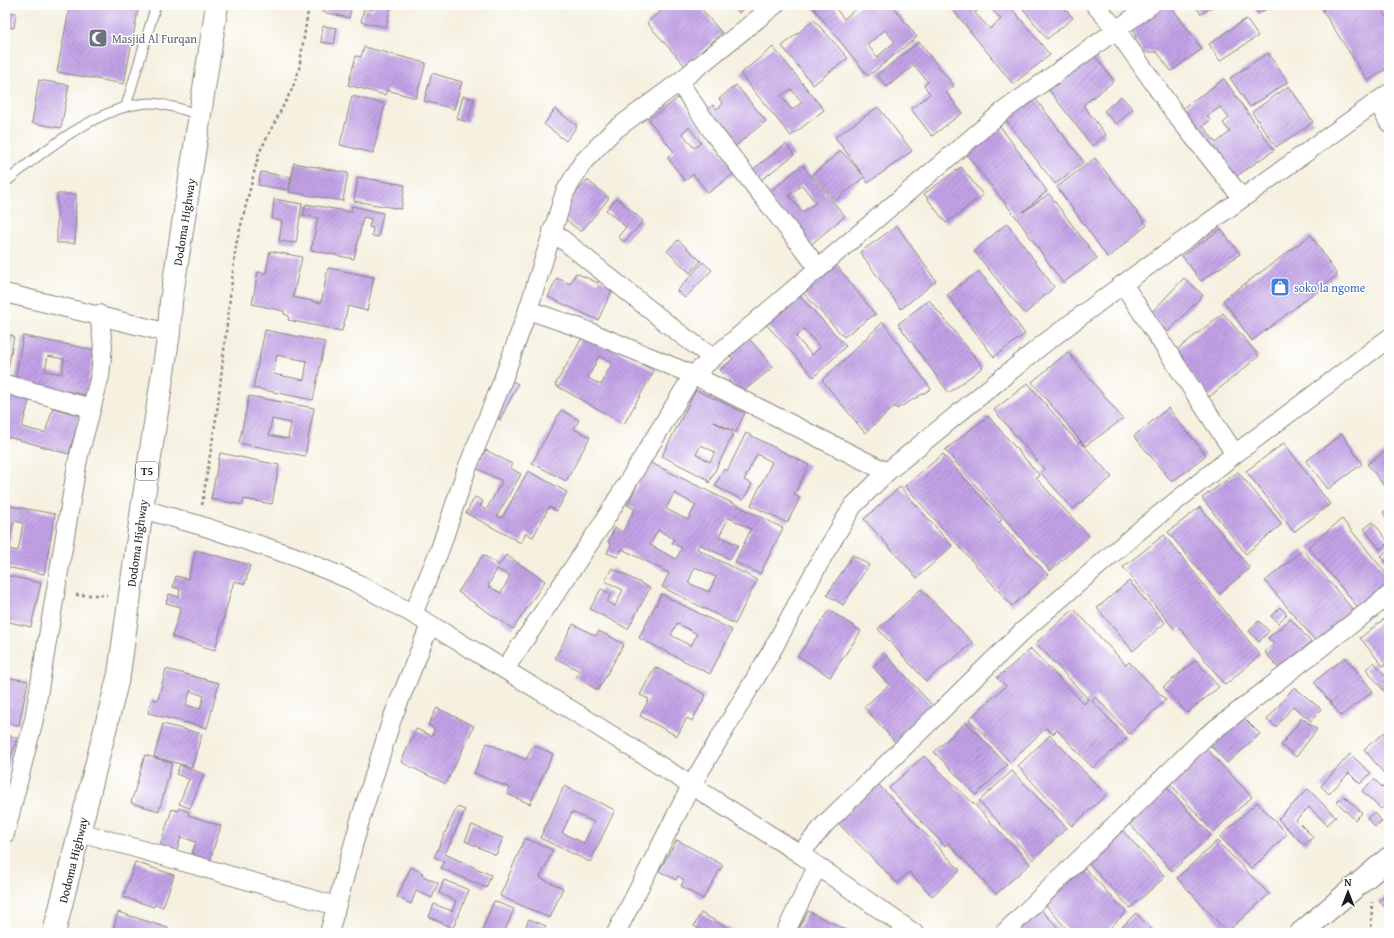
<svg xmlns="http://www.w3.org/2000/svg" width="1394" height="938" viewBox="0 0 1394 938" font-family="'Gentium Book Plus',serif">
	<style>
		.building { fill: url(#building-hatch); fill-rule: evenodd }
		.lines { fill: none; stroke-linecap: round; stroke-linejoin: round }
		.service-casing { stroke: #88867e; stroke-width: 11 }
		.minor-casing { stroke: #88867e; stroke-width: 20 }
		.tertiary-casing { stroke: #88867e; stroke-width: 24 }
		.trunk-casing { stroke: #88867e; stroke-width: 24 }
		.path { stroke: #88867e; stroke-width: 2.5; stroke-dasharray: 3 3; stroke-linecap: butt }
		.service { stroke: #fff; stroke-width: 9 }
		.minor { stroke: #fff; stroke-width: 18 }
		.tertiary { stroke: #fff; stroke-width: 22 }
		.trunk { stroke: #fff; stroke-width: 22 }
		.labels { text-anchor: middle; dominant-baseline: central; stroke-width: 3; stroke-linejoin: round; paint-order: stroke }
		.shield { fill: #fff; stroke: #606060; stroke-width: 1 }
		.shield-label { font-size: 11px; font-weight: bold; fill: #1c1c1c }
		.worship-label { font-size: 12px; fill: #5b616d; stroke: #fff; text-anchor: start }
		.street-label { font-size: 12px; fill: #1c1c1c; stroke: #fff }
		.shop-label { font-size: 12px; fill: #366cbe; stroke: #fff; text-anchor: start }
	</style>
	<defs>
		<pattern id="building-hatch" width="6" height="6" patternUnits="userSpaceOnUse"><rect width="6" height="6" fill="#c2a2e7"/><path d="M-1 1l2-2M0 6l6-6M5 7l2-2" fill="none" stroke="#9d83ba"/></pattern>
	</defs>
	<rect width="100%" height="100%" fill="#fff"/>
	<filter id="ink" filterUnits="userSpaceOnUse"><feTurbulence type="fractalNoise" baseFrequency=".025" numOctaves="2"/><feDisplacementMap in="SourceGraphic" scale="8" xChannelSelector="R" yChannelSelector="G"/><feConvolveMatrix kernelMatrix="1 2 1 2 8 2 1 2 1" color-interpolation-filters="sRGB"/></filter>
	<filter id="wash" filterUnits="userSpaceOnUse"><feTurbulence type="fractalNoise" baseFrequency=".012" numOctaves="4" result="noise"/><feDisplacementMap in="SourceGraphic" scale="16" xChannelSelector="R" yChannelSelector="G"/><feGaussianBlur stdDeviation="0.9" result="paint"/><feColorMatrix in="noise" values="0 0 0 0 0 0 0 0 0 0 0 0 0 0 0 0 0 1.4 0 .05"/><feComposite in="paint" operator="in"/></filter>
	<g filter="url(#wash)">
		<rect width="100%" height="100%" fill="#f5f0df"/>
		<g id="blocks">
			<g class="building">
				<polygon points="70,5 139,5 124,84 57,72"/>
				<polygon points="325,5 352,5 349,18 323,12"/>
				<polygon points="374,5 391,5 386,27 361,22 364,8 373,10"/>
				<polygon points="668,5 698,5 722,33 685,66 647,23"/>
				<polygon points="732,5 747,5 739,13"/>
				<path d="M811,5H833L844,19L861,5H892L917,37L868,76ZM885,30L895,42L877,57L867,44Z"/>
				<polygon points="958,5 984,5 975,13 990,29 1001,19 987,5 1009,5 1050,55 1013,84 953,10"/>
				<polygon points="1020,5 1062,5 1073,18 1047,39"/>
				<polygon points="1163,5 1170,5 1202,49 1171,71 1157,52 1143,52 1136,40 1134,26"/>
				<polygon points="1195,5 1215,5 1201,14"/>
				<polygon points="1252,5 1273,5 1258,14"/>
				<polygon points="1329,5 1379,5 1389,20 1389,67 1368,81 1322,10"/>
				<polygon points="1383,5 1389,5 1389,14"/>
				<polygon points="5,12 16,13 14,28 5,26"/>
				<polygon points="1246,19 1258,36 1220,61 1209,44"/>
				<polygon points="814,20 848,58 813,85 782,46"/>
				<polygon points="323,26 337,28 334,44 321,42"/>
				<polygon points="919,42 954,86 946,92 962,113 932,136 911,109 930,94 924,85 928,82 914,65 887,87 877,75"/>
				<polygon points="364,47 426,63 416,98 387,90 385,95 348,85 356,56 361,57"/>
				<path d="M773,47L824,110L791,136L740,74ZM791,89L802,102L792,110L781,96Z"/>
				<polygon points="1088,47 1114,81 1083,105 1106,135 1092,146 1049,90 1077,68"/>
				<polygon points="1268,53 1288,82 1250,107 1230,78"/>
				<polygon points="432,73 462,82 454,109 424,101"/>
				<path d="M1224,79L1274,150L1227,183L1177,112ZM1220,107L1229,118L1223,123L1230,132L1216,143L1203,126L1210,120L1207,116Z"/>
				<polygon points="39,80 69,85 61,128 32,123"/>
				<polygon points="736,85 766,121 730,150 701,114 713,105 717,109 723,104 719,99"/>
				<polygon points="1289,86 1313,122 1276,147 1252,112"/>
				<polygon points="352,96 385,104 373,153 340,145"/>
				<polygon points="463,96 474,99 468,122 457,119"/>
				<polygon points="1121,96 1133,109 1116,124 1104,111"/>
				<polygon points="1034,97 1084,162 1055,184 1005,119"/>
				<path d="M678,98L736,172L708,193L693,174L685,181L667,157L674,152L649,120ZM689,127L701,143L694,148L682,133Z"/>
				<polygon points="878,107 912,151 868,183 864,177 835,201 812,174 841,151 863,175 835,137"/>
				<polygon points="555,109 577,126 566,141 544,124"/>
				<polygon points="1000,126 1047,191 1023,212 1049,194 1097,258 1063,283 1016,217 965,153"/>
				<polygon points="786,144 794,155 757,183 749,172"/>
				<polygon points="1095,158 1147,225 1108,258 1057,187"/>
				<polygon points="294,163 348,173 343,201 289,192"/>
				<path d="M802,165L845,216L809,246L766,195ZM802,185L816,203L802,212L789,195Z"/>
				<polygon points="961,167 983,195 946,223 924,194"/>
				<polygon points="261,172 291,177 288,190 258,185"/>
				<polygon points="358,177 405,185 401,209 354,201"/>
				<polygon points="587,180 609,198 581,232 559,214"/>
				<polygon points="57,194 76,194 75,243 57,243"/>
				<polygon points="617,198 643,221 624,242 618,237 626,227 606,210"/>
				<polygon points="274,199 302,204 296,243 279,241 282,221 272,219"/>
				<polygon points="306,204 351,212 352,206 383,213 378,237 372,236 373,228 369,227 371,219 363,217 354,259 311,250 318,218 303,215"/>
				<polygon points="1007,223 1054,287 1025,314 974,251"/>
				<polygon points="897,226 936,281 901,309 860,252"/>
				<polygon points="1221,229 1240,254 1201,281 1182,256"/>
				<polygon points="1311,235 1337,275 1252,341 1223,300"/>
				<polygon points="678,240 701,261 690,273 667,251"/>
				<polygon points="270,251 302,257 293,297 321,303 328,268 374,277 367,311 348,306 342,331 288,320 289,316 284,314 284,311 252,304 258,272 266,273"/>
				<polygon points="830,257 875,314 844,337 796,285"/>
				<polygon points="703,262 712,270 685,298 677,291"/>
				<polygon points="979,271 1025,334 994,357 947,295"/>
				<polygon points="576,273 598,283 600,279 614,286 598,320 548,297 557,278 570,284"/>
				<polygon points="1184,278 1203,295 1168,332 1150,314"/>
				<path d="M796,292L846,346L814,377L763,321ZM804,329L820,347L812,355L796,337Z"/>
				<polygon points="929,300 983,367 949,393 898,324"/>
				<polygon points="1223,313 1259,356 1209,397 1173,353"/>
				<polygon points="883,322 931,389 897,409 895,406 865,433 822,380"/>
				<path d="M265,330L325,342L313,400L253,388ZM277,355L307,361L304,380L273,374Z"/>
				<path d="M585,333L654,371L624,424L555,385ZM599,356L612,363L601,385L588,378Z"/>
				<polygon points="5,334 14,336 6,379 5,379"/>
				<polygon points="746,335 773,367 740,394 720,370 733,359 726,350"/>
				<path d="M23,336L95,350L86,395L15,381ZM48,356L64,359L62,374L45,371Z"/>
				<polygon points="1068,352 1123,419 1085,446 1032,382"/>
				<polygon points="497,373 518,384 500,420 486,413 496,394 488,390"/>
				<polygon points="1028,383 1078,443 1080,441 1112,477 1073,509 1041,473 1044,469 994,410"/>
				<polygon points="10,388 31,394 22,427 45,433 53,408 80,416 69,454 5,436 5,407"/>
				<path d="M696,390L745,413L736,432L712,421L731,431L733,434L709,483L707,479L662,456ZM701,445L715,452L710,462L696,454Z"/>
				<path d="M249,396L314,408L305,456L239,443ZM272,419L291,423L288,439L269,435Z"/>
				<polygon points="1168,408 1206,455 1172,482 1134,436"/>
				<polygon points="561,410 579,420 574,429 590,437 566,481 532,463"/>
				<polygon points="988,416 1040,476 1036,478 1089,536 1050,571 945,450"/>
				<polygon points="746,433 809,465 794,495 800,498 787,523 751,505 772,462 757,454 744,480 752,484 743,500 715,486 724,469 727,471"/>
				<polygon points="1342,434 1362,464 1328,489 1306,461"/>
				<polygon points="1284,443 1330,504 1294,532 1246,471"/>
				<polygon points="1389,449 1389,491 1367,464"/>
				<polygon points="486,450 512,464 510,468 521,474 497,516 502,518 528,471 567,492 557,511 549,507 533,537 526,533 521,543 466,513 475,497 483,501 480,506 486,510 502,481 476,468"/>
				<polygon points="220,453 279,465 272,504 244,499 243,505 211,499"/>
				<polygon points="943,454 1002,520 999,522 1048,575 1012,606 905,486"/>
				<path d="M649,462L783,528L760,574L735,562L751,529L729,518L719,536L738,545L730,559L699,544L697,549L757,580L735,624L662,587L669,573L622,549L617,557L607,553L611,544L608,542L615,528L623,532L635,509L627,505ZM674,493L696,505L688,520L666,509ZM658,530L674,539L672,543L682,548L676,559L650,545ZM695,567L716,577L709,592L688,583Z"/>
				<polygon points="1238,472 1282,524 1246,554 1202,498"/>
				<polygon points="900,487 952,546 917,578 864,519"/>
				<path d="M5,505L55,514L44,574L5,567ZM14,521L23,523L18,551L8,549Z"/>
				<polygon points="1200,507 1250,568 1219,594 1168,532"/>
				<polygon points="1389,508 1389,521 1383,512"/>
				<polygon points="1342,519 1389,577 1389,586 1360,610 1308,547"/>
				<polygon points="1373,522 1389,543 1380,549 1364,529"/>
				<polygon points="1164,535 1260,655 1225,685 1180,628 1176,631 1123,567"/>
				<polygon points="1389,549 1389,566 1381,556"/>
				<polygon points="196,550 250,565 245,584 234,581 215,650 172,637 181,607 166,603 169,594 179,597 180,589 173,587 176,576 188,579"/>
				<polygon points="1303,550 1358,616 1319,645 1265,581"/>
				<path d="M483,555L499,565L506,555L545,581L513,629L458,592ZM497,569L510,576L501,593L488,586Z"/>
				<polygon points="853,555 869,565 843,605 827,595"/>
				<polygon points="612,568 650,588 628,629 590,609 601,589 611,594 607,602 615,606 623,590 605,581"/>
				<polygon points="5,575 41,583 31,627 5,621"/>
				<polygon points="1129,581 1165,623 1133,651 1097,608"/>
				<polygon points="921,589 973,643 926,681 878,629"/>
				<path d="M661,594L732,630L710,674L639,638ZM677,623L697,634L691,646L671,635Z"/>
				<polygon points="1280,607 1287,614 1278,623 1271,616"/>
				<polygon points="1074,609 1126,665 1129,662 1166,700 1129,734 1096,697 1092,701 1127,738 1093,768 1057,730 1053,734 1046,728 1010,762 969,719 1006,686 997,678 1031,649 1084,704 1088,699 1036,643"/>
				<polygon points="829,610 861,631 830,677 798,656"/>
				<polygon points="1291,619 1311,642 1279,669 1265,652 1274,644 1268,638"/>
				<polygon points="1384,619 1389,625 1389,661 1383,666 1360,638"/>
				<polygon points="1259,621 1269,631 1259,642 1249,631"/>
				<polygon points="573,624 596,636 599,631 624,644 598,690 576,678 580,671 555,658"/>
				<polygon points="886,655 935,708 896,743 864,707 889,685 873,667"/>
				<polygon points="1345,657 1373,691 1341,716 1314,682"/>
				<polygon points="1196,660 1219,687 1187,713 1163,687"/>
				<polygon points="1374,662 1386,677 1389,674 1389,697 1366,669"/>
				<polygon points="655,667 706,695 692,721 687,718 677,736 640,716 649,699 640,695"/>
				<path d="M166,669L219,683L207,728L148,713L152,699L158,700ZM190,691L204,696L200,709L186,705Z"/>
				<polygon points="5,677 28,681 19,725 5,723"/>
				<polygon points="1294,687 1321,709 1311,721 1293,706 1276,727 1267,720"/>
				<polygon points="437,708 474,726 446,784 401,762 416,729 432,736 435,729 428,725"/>
				<polygon points="1241,715 1260,734 1227,763 1208,743"/>
				<polygon points="1302,718 1317,729 1296,757 1281,745"/>
				<polygon points="966,722 1007,765 976,795 934,752"/>
				<polygon points="163,724 202,734 192,767 154,757"/>
				<polygon points="1389,729 1389,774 1386,776 1364,749"/>
				<polygon points="5,734 17,738 7,769 5,768"/>
				<polygon points="1050,735 1106,795 1072,826 1018,766"/>
				<polygon points="487,743 526,760 533,745 553,754 530,804 507,794 510,788 474,773"/>
				<polygon points="1205,747 1252,797 1213,832 1167,780"/>
				<polygon points="1350,754 1371,773 1360,784 1349,773 1329,794 1321,786"/>
				<polygon points="145,755 172,763 159,811 131,803"/>
				<polygon points="924,756 974,804 1030,864 996,894 948,843 945,846 889,788"/>
				<polygon points="180,765 204,774 190,808 179,804 189,779 176,774"/>
				<polygon points="1012,771 1067,828 1033,860 979,801"/>
				<polygon points="1374,779 1389,794 1389,801 1381,809 1362,791"/>
				<polygon points="878,784 960,870 932,896 909,872 897,883 837,822"/>
				<polygon points="1164,785 1211,835 1172,871 1126,820"/>
				<path d="M564,786L615,810L590,862L540,838ZM572,812L594,822L584,843L562,833Z"/>
				<polygon points="1308,789 1336,817 1327,825 1309,807 1296,820 1313,837 1304,845 1278,819"/>
				<polygon points="1344,796 1362,813 1355,820 1337,802"/>
				<polygon points="1257,802 1287,834 1252,869 1220,837"/>
				<polygon points="457,807 465,810 445,854 491,875 486,888 441,868 444,861 434,857"/>
				<path d="M179,808L189,812L188,815L221,826L208,865L159,849L172,809L178,811ZM181,837L196,842L191,857L176,853Z"/>
				<polygon points="1374,813 1382,822 1375,827 1367,818"/>
				<polygon points="472,825 503,838 496,855 465,841"/>
				<polygon points="1120,828 1165,877 1130,908 1084,858"/>
				<polygon points="525,838 553,850 540,878 563,888 550,918 500,896"/>
				<polygon points="677,840 723,865 703,899 681,886 684,880 678,876 676,880 659,871"/>
				<polygon points="1217,841 1269,894 1227,932 1177,878"/>
				<polygon points="135,862 174,875 163,907 155,904 154,907 123,897"/>
				<polygon points="1079,862 1126,912 1105,933 1070,933 1038,896"/>
				<polygon points="411,867 423,873 421,875 438,883 432,898 416,891 411,904 397,897"/>
				<polygon points="444,880 469,890 453,928 429,917 434,904 452,911 456,901 439,893"/>
				<polygon points="1389,892 1389,912 1379,901"/>
				<polygon points="494,901 514,909 504,933 481,933"/>
				<polygon points="1033,901 1063,933 998,933"/>
				<polygon points="808,911 852,933 796,933"/>
				<polygon points="118,912 168,928 166,933 112,933"/>
				<polygon points="701,913 738,933 706,933 694,926"/>
				<polygon points="1136,913 1155,933 1116,933"/>
				<polygon points="529,919 546,926 543,933 523,933"/>
			</g>
		</g>
	</g>
	<g filter="url(#ink)">
		<use href="#blocks" fill-opacity="0" stroke="#88867e" stroke-width="1"/>
		<g class="lines">
			<defs>
				<g id="service">
					<polyline points="126,106 156,5"/>
					<path d="M5,183C41,152 102,104 150,103C164,103 187,111 201,115"/>
				</g>
				<g id="minor">
					<polyline points="1095,5 1116,29 1176,115 1242,198"/>
					<polyline points="679,82 714,134 819,269"/>
					<polyline points="1377,101 1389,123"/>
					<polyline points="552,231 675,330 713,358"/>
					<polyline points="1123,284 1235,454"/>
					<polyline points="5,293 169,333"/>
					<polyline points="528,310 583,329 693,375 887,472"/>
					<polyline points="5,384 91,408"/>
					<polyline points="142,509 199,525 293,556 353,581 413,614 583,717 800,854 914,933"/>
					<polyline points="413,614 440,549 466,471 501,385 528,310 565,192 583,162 612,132 679,82 775,5"/>
					<polyline points="505,669 601,526 693,375 1002,112 1151,5"/>
					<polyline points="80,832 336,906"/>
					<polyline points="5,834 34,719 78,459 100,376 103,345 99,314"/>
					<polyline points="800,854 825,824 1024,630 1140,530 1235,454 1389,338"/>
					<polyline points="329,933 361,817 392,719 430,625"/>
					<polyline points="616,933 691,786 771,652 822,558 853,506 887,472 1041,346 1123,284 1389,93"/>
					<polyline points="785,933 817,867"/>
					<polyline points="1004,933 1205,737 1389,595"/>
				</g>
				<polyline id="tertiary" points="1301,933 1389,858"/>
				<polyline id="trunk" points="54,933 119,674 142,509 169,333 171,301 217,5"/>
			</defs>
			<use href="#service" class="service-casing"/>
			<use href="#minor" class="minor-casing"/>
			<use href="#tertiary" class="tertiary-casing"/>
			<use href="#trunk" class="trunk-casing"/>
			<g class="path">
				<polyline points="202,505 217,412 236,245 259,153 293,87 299,69 309,5"/>
				<polyline points="76,595 107,595"/>
				<polyline points="1371,933 1372,902"/>
			</g>
			<use href="#service" class="service"/>
			<use href="#minor" class="minor"/>
			<use href="#tertiary" class="tertiary"/>
			<use href="#trunk" class="trunk"/>
		</g>
	</g>
	<defs>
		<symbol id="mosque-square" viewBox="-11 -11 22 22"><rect x="-9" y="-9" width="18" height="18" rx="4" fill="#6b7280" stroke="#fff"/><path d="M3.5-4.9A6 6 0 1 0 3.5 4.9A5 5 0 1 1 3.5-4.9Z" fill="#fff"/></symbol>
		<symbol id="shop-square" viewBox="-11 -11 22 22"><rect x="-9" y="-9" width="18" height="18" rx="4" fill="#3f7fe0" stroke="#fff"/><path d="M-5-2.5h2.3a2.7 3.5 0 0 1 5.4 0H5L5.5 6h-11ZM-1.5-2.5h3a1.5 2.3 0 0 0-3 0Z" fill="#fff"/></symbol>
	</defs>
	<g fill-rule="evenodd">
		<use href="#mosque-square" x="87" y="27" width="22" height="22"/>
		<use href="#shop-square" x="1269" y="276" width="22" height="22"/>
	</g>
	<g class="labels">
		<rect class="shield" x="136" y="462" width="22" height="18" rx="3"/>
		<g class="shield-label">
			<text x="147" y="471">T5</text>
		</g>
		<g class="worship-label">
			<text x="112" y="38">Masjid Al Furqan</text>
		</g>
		<g class="street-label">
			<text transform="translate(184 222) rotate(-81)">Dodoma Highway</text>
			<text transform="translate(137 543) rotate(-82)">Dodoma Highway</text>
			<text transform="translate(73 860) rotate(-76)">Dodoma Highway</text>
		</g>
		<g class="shop-label">
			<text x="1294" y="287">soko la ngome</text>
		</g>
	</g>
	<rect width="1394" height="938" fill="none" stroke="#fff" stroke-width="20"/>
	<g transform="translate(1348 892)" stroke="#ffffff" stroke-width="3" paint-order="stroke">
	<path d="M0-3L7 15L0 10L-7 15Z" fill="#1c1c1c"/>
	<text y="-6" font-size="11" font-weight="bold" text-anchor="middle" fill="#1c1c1c">N</text>
	</g>
</svg>
